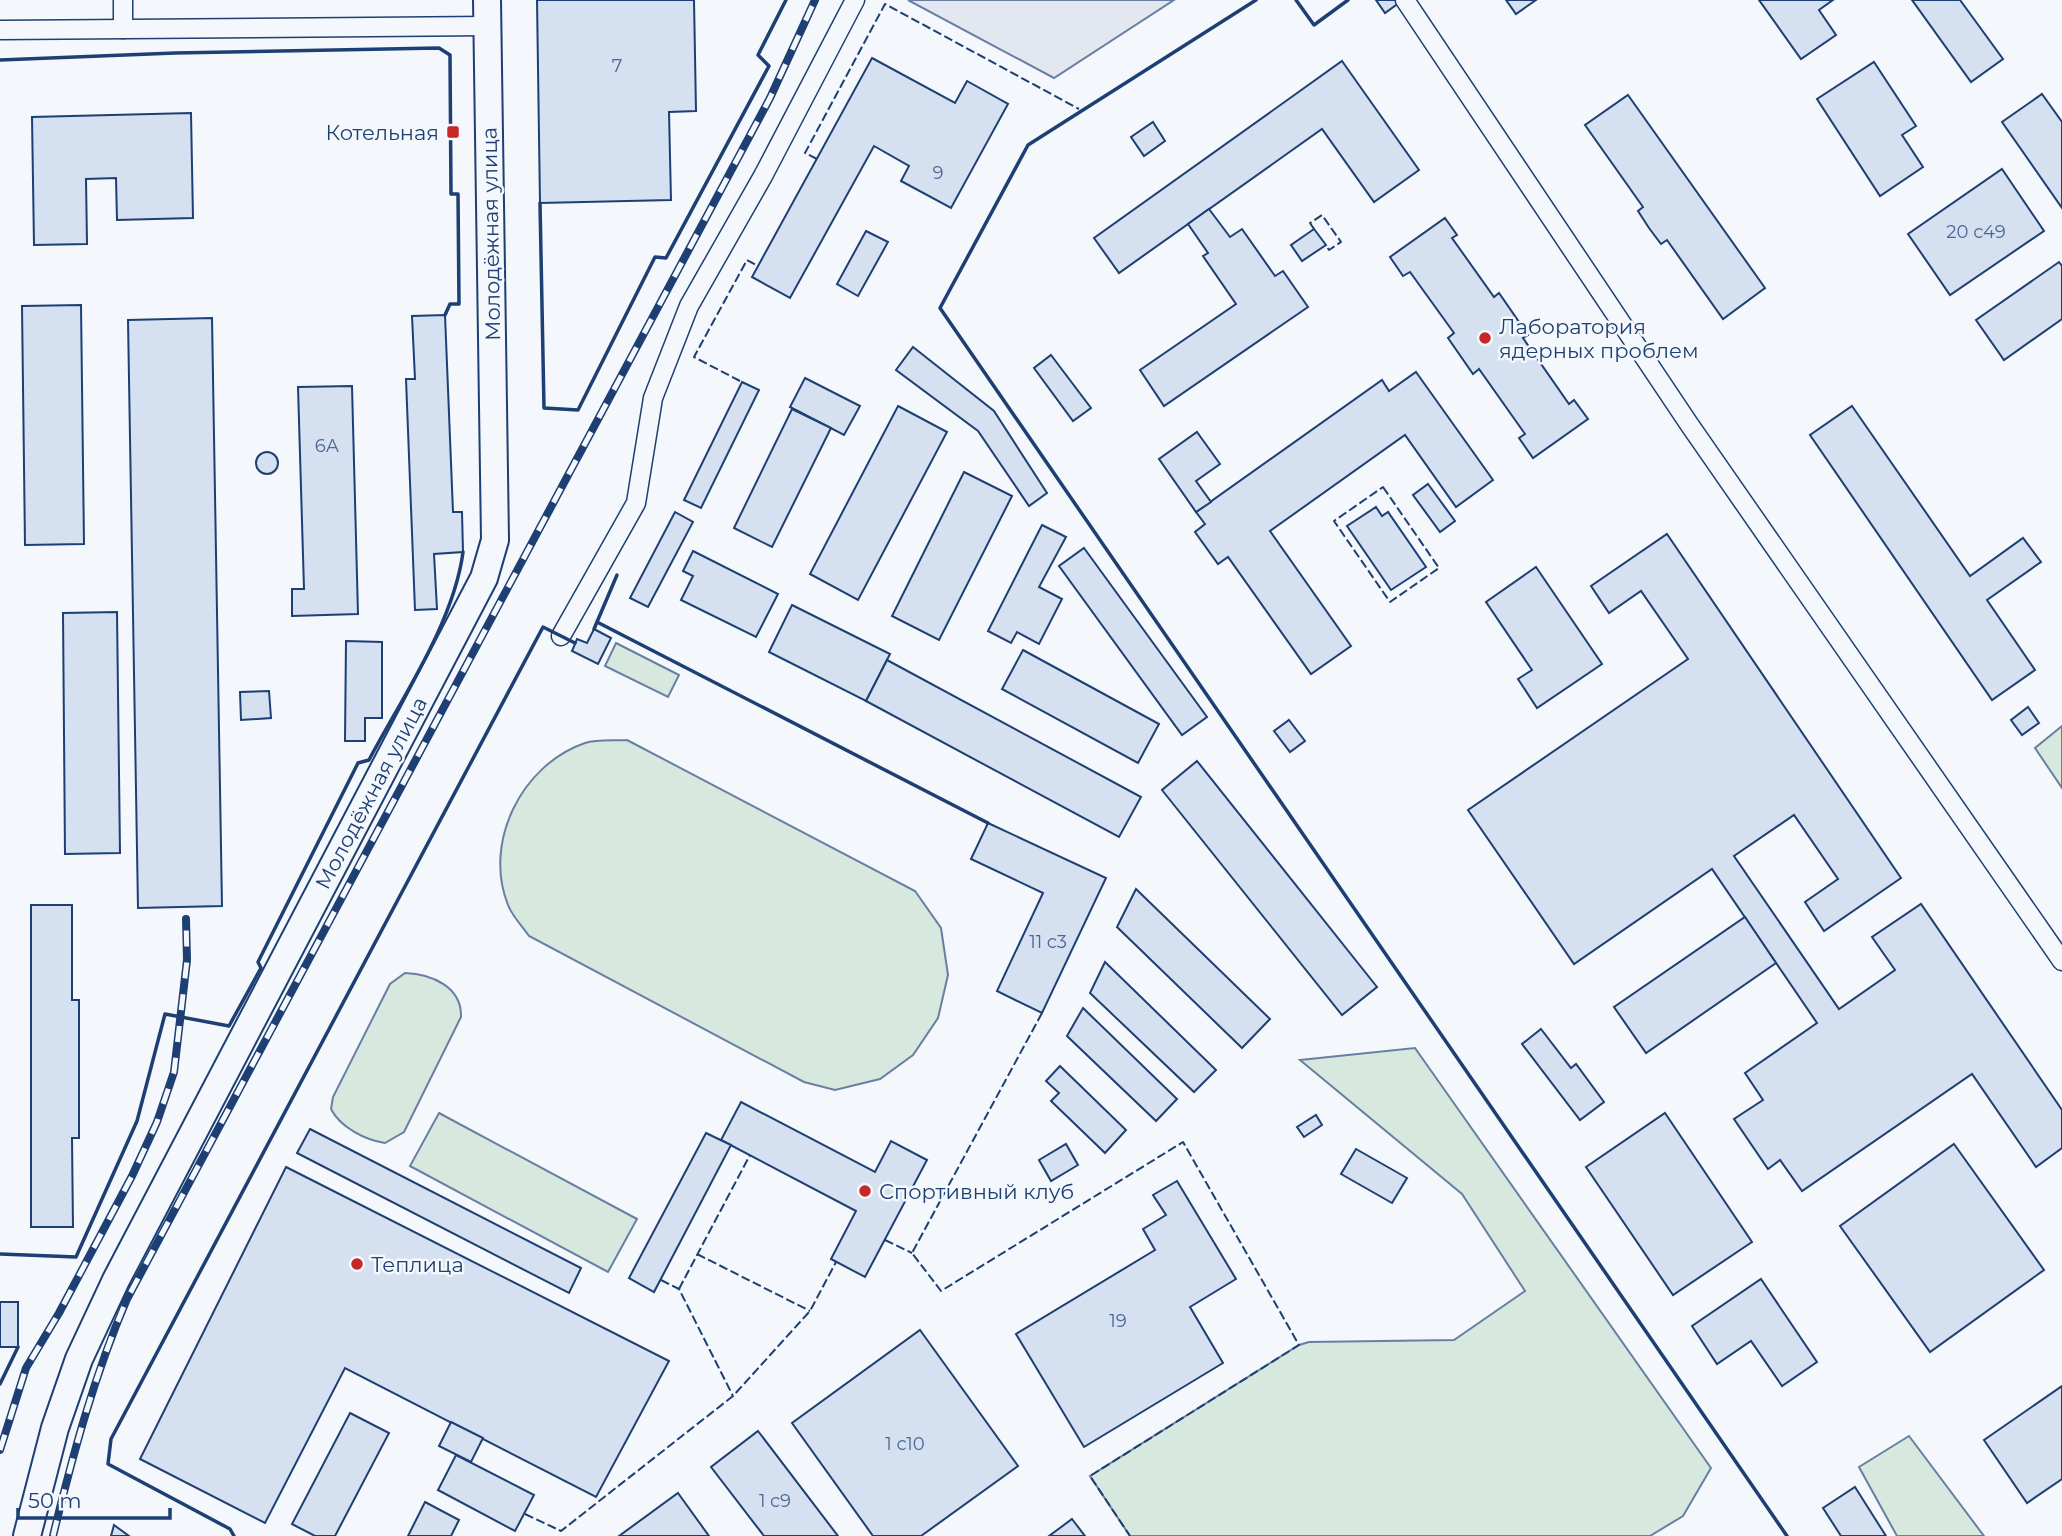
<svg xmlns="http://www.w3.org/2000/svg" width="2062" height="1536" viewBox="0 0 2062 1536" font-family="Montserrat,sans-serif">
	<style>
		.green { fill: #d7e8df; stroke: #687fa3; stroke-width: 2 }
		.parking { fill: #e3e8f0; stroke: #687fa3; stroke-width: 2 }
		.building { fill: #d5e0f0; stroke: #1d3f73; stroke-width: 2 }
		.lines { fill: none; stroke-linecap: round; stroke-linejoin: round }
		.street-casing { stroke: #1d3f73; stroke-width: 21 }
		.secondary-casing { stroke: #1d3f73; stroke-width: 30 }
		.street { stroke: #f4f7fb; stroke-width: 18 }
		.secondary { stroke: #f4f7fb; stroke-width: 26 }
		.rail-casing { stroke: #1d3f73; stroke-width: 8 }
		.rail { stroke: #f4f7fb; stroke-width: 5; stroke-dasharray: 16; stroke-linecap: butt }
		.fence { stroke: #1d3f73; stroke-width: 2; stroke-dasharray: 9 3.5; stroke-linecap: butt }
		.wall { stroke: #1d3f73; stroke-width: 3.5 }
		.poi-dot { fill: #c62828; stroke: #f4f7fb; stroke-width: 2.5 }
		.labels { text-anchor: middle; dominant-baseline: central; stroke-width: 5; stroke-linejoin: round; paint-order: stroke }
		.number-label { font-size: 18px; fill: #4b6792 }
		.poi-label { font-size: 21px; fill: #1d3f73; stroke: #f4f7fb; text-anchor: start }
		.street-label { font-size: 21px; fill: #1d3f73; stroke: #f4f7fb }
	</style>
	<rect width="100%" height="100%" fill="#f4f7fb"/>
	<g class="green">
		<polygon points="616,643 679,675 668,697 605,666"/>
		<polygon points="2062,726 2062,788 2035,748"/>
		<path d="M627,740L915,891L941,928L948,975L938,1018L913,1055L880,1079L835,1090L804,1082L529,936C523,927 512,916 508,905C483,843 521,765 585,743C597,739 614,741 627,740Z"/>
		<path d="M405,973C432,974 462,987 461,1017L404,1132L385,1143C365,1140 340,1127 331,1109L333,1097L390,984Z"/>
		<polygon points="1415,1048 1711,1468 1683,1516 1650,1536 1130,1536 1090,1476 1299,1345 1309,1342 1454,1340 1525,1291 1462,1194 1300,1060"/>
		<polygon points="439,1113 637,1219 608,1272 410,1166"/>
		<polygon points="1909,1436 1984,1536 1897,1536 1859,1467"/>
	</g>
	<polygon class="parking" points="908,0 1174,0 1054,78"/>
	<g class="building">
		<polygon points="537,0 694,0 696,111 669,112 671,200 540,203"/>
		<polygon points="1376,0 1403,0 1385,13"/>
		<polygon points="1506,0 1536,0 1516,14"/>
		<polygon points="1759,0 1833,0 1819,10 1836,35 1801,59"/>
		<polygon points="1912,0 1960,0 2003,59 1971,82"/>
		<polygon points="872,58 955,103 967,81 1008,104 951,208 901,181 909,166 874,146 790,298 752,277"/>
		<polygon points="1342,61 1419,170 1374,202 1322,129 1119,273 1094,238"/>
		<polygon points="1874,62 1916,126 1902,135 1923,167 1880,196 1817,99"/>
		<polygon points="2042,94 2062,122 2062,208 2002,122"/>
		<polygon points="1628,95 1765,288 1723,319 1667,240 1661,244 1649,228 1638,211 1643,207 1585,125"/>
		<polygon points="191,113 193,218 117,220 116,178 86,179 87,244 34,245 32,117"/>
		<polygon points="1153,122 1165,141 1144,156 1131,137"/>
		<polygon points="2002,169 2044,231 1950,295 1908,234"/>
		<polygon points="1209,209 1230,237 1242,229 1275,276 1283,271 1308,307 1164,406 1140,370 1236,304 1203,256 1208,253 1188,224"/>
		<polygon points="1445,218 1457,235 1452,238 1494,297 1499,293 1528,335 1523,338 1569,404 1574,400 1588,419 1533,458 1519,438 1525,434 1479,369 1473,374 1448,338 1454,333 1410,272 1403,276 1390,257"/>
		<polygon points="1314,229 1326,245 1302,261 1291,245"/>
		<polygon points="866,231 888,242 858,296 837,284"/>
		<polygon points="2059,262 2062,266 2062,319 2004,360 1976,320"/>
		<polygon points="81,305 84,544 25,545 22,306"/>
		<polygon points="445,315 453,512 462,512 463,552 434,554 437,609 415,610 406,379 415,379 412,316"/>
		<polygon points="212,318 222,906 138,908 128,320"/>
		<polygon points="913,347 994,411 1047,493 1029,506 978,431 896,370"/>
		<polygon points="1051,355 1091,408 1073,421 1034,368"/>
		<polygon points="1416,372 1493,480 1456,507 1405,435 1270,531 1351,646 1311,674 1228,557 1218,564 1195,532 1205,524 1196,512 1382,380 1389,391"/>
		<polygon points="805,378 860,406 844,435 790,407"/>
		<polygon points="742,382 759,390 701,508 684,500"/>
		<polygon points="352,386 358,614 292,616 292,589 304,589 298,387"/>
		<polygon points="898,406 947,432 858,600 810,574"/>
		<polygon points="1852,406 1970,576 2023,538 2041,562 1987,600 2035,670 1992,700 1810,435"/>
		<polygon points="792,409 831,428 772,547 734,528"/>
		<polygon points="1197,432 1220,464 1196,481 1211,502 1196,512 1159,459"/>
		<circle cx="267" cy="463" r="11"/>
		<polygon points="964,472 1012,496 939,640 892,616"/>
		<polygon points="1428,484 1455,521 1440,532 1413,495"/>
		<polygon points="1376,507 1382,516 1388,512 1426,567 1391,590 1347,526"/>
		<polygon points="675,512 693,522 648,607 630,598"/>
		<polygon points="1042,525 1066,537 1039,587 1062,599 1039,644 1017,632 1011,643 988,631"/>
		<polygon points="1667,534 1901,878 1824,931 1805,902 1838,879 1794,815 1734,856 1839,1009 1895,970 1872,937 1921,904 2062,1110 2062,1148 2036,1167 1972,1074 1802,1191 1780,1160 1768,1169 1734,1119 1763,1100 1745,1073 1817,1023 1712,869 1574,964 1468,810 1688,659 1641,591 1609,613 1591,586"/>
		<polygon points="1084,548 1207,717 1182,735 1059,566"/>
		<polygon points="693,551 778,594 756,637 681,600 693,576 683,571"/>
		<polygon points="1536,567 1602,664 1537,708 1518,679 1532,670 1486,602"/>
		<polygon points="792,605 890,654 866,701 769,652"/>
		<polygon points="117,612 120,853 65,854 63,613"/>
		<polygon points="594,629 611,638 598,664 572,651 577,639 587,643"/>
		<polygon points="346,641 382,642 382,718 365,718 365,741 345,741"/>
		<polygon points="1023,650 1159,724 1138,763 1002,689"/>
		<polygon points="887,660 1141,797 1119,837 866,701"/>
		<polygon points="269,691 271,718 241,720 240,692"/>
		<polygon points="2028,707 2039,723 2022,735 2011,720"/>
		<polygon points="1289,720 1305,741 1290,752 1274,731"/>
		<polygon points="1197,761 1377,987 1342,1015 1162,790"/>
		<polygon points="988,823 1106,878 1042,1013 997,991 1043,893 971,859"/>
		<polygon points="1136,889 1270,1019 1242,1048 1117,927"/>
		<polygon points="31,905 72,905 72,1000 79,1000 79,1138 72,1138 73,1227 31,1227"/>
		<polygon points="1745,917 1776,963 1646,1053 1614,1007"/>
		<polygon points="1105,962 1216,1070 1194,1092 1090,993"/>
		<polygon points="1083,1008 1177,1099 1156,1121 1067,1036"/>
		<polygon points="1541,1029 1571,1068 1576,1064 1604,1102 1580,1120 1522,1044"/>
		<polygon points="1060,1066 1126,1130 1105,1153 1051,1101 1059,1093 1046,1081"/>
		<polygon points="741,1102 875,1172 891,1141 927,1160 865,1277 831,1259 856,1211 721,1140"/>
		<polygon points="1665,1113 1752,1242 1673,1295 1586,1167"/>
		<polygon points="1316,1115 1322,1125 1304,1137 1297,1127"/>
		<polygon points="310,1129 581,1268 569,1293 297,1153"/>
		<polygon points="706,1133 731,1145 654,1292 629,1278"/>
		<polygon points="1066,1144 1078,1165 1051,1181 1039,1160"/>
		<polygon points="1954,1144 2044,1270 1930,1352 1840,1226"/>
		<polygon points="1356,1149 1407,1178 1392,1203 1341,1174"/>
		<polygon points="286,1167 669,1361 596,1497 345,1368 265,1523 140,1459"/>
		<polygon points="1177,1181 1236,1279 1190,1307 1223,1363 1084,1447 1016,1334 1155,1250 1143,1229 1166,1215 1153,1195"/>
		<polygon points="1761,1279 1817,1362 1782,1386 1751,1341 1717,1364 1692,1326"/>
		<rect x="0" y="1302" width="18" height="45"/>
		<polygon points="920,1330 1018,1466 921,1536 873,1536 792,1423"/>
		<polygon points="2062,1386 2062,1479 2027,1503 1984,1440"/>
		<polygon points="350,1413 389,1433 335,1536 315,1536 292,1524"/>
		<polygon points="451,1422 483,1438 471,1462 439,1446"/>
		<polygon points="758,1431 838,1536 764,1536 711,1467"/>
		<polygon points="456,1455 534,1495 515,1531 438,1490"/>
		<polygon points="1855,1487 1886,1536 1841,1536 1823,1508"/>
		<polygon points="678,1493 709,1536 619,1536"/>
		<polygon points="425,1502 459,1520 451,1536 408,1536"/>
		<polygon points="1072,1519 1085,1536 1049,1536"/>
		<polygon points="114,1525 129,1536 111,1536"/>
	</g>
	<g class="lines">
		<defs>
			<g id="street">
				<polyline points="1405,0 1689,424 2062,961"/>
				<polyline points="123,29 123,0"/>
				<polyline points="0,30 488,26"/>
				<polyline points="561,636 636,503 653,398 689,306 763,176 855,0"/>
			</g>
			<polyline id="secondary" points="27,1536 55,1428 79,1359 116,1280 484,578 495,540 487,0"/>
		</defs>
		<use href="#street" class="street-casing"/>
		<use href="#secondary" class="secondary-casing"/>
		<use href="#street" class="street"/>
		<use href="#secondary" class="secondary"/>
		<defs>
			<g id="rail">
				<polyline points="0,1450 26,1368 59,1313 132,1176 157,1122 174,1072 187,960 186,919"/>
				<path d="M53,1536C73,1454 94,1376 127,1299L770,98L815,0"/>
			</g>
		</defs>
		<use href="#rail" class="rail-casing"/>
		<use href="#rail" class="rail"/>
		<g class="fence">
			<polyline points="817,159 805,153 885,4 1079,109"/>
			<polyline points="1314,229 1310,223 1322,215 1341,242 1329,250 1326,245"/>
			<polyline points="740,381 694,357 747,260 758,266"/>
			<polygon points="1383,487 1439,568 1390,602 1334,521"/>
			<polyline points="1042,1013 912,1253 941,1291 1183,1142 1299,1345 1090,1476 1130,1536"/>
			<polyline points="885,1240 912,1253"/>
			<polyline points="697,1254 810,1311"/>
			<polyline points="661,1280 679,1289 733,1396"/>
			<polyline points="679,1289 750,1155"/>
			<polyline points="525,1514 561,1531 733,1396 810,1311 836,1262"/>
		</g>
		<g class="wall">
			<polyline points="1256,0 1028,145 940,308 1787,1536"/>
			<polyline points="1296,0 1314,25 1348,0"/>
			<polyline points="0,60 175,53 439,48 450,55 451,194 458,194 459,304 450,304 445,315"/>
			<polyline points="540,203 544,408 578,410 655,257 666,258 769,66 758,55 786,0"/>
			<polyline points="597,622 988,823"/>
			<polyline points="594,629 617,575"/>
			<path d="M0,1254L76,1257L137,1121L165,1014L229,1026L261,968L258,962L358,763L369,760C402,698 454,622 463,552"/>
			<polyline points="0,1384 18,1347"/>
			<polyline points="234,1536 230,1529 108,1464 111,1439 543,627 575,643"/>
		</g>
	</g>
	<g class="poi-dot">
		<rect x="446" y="125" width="14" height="14" rx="3.5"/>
		<circle cx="1485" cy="338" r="7"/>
		<circle cx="865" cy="1191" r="7"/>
		<circle cx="357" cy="1264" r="7"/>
	</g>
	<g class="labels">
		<g class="number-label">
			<text x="617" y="66">7</text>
			<text x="938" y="173">9</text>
			<text x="1976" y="232">20 с49</text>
			<text x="327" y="446">6А</text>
			<text x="1048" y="942">11 с3</text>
			<text x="1118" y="1321">19</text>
			<text x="905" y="1444">1 с10</text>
			<text x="775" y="1501">1 с9</text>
		</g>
		<g class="poi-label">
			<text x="439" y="132" text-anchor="end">Котельная</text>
			<text x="1499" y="326">Лаборатория<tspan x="1499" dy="24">ядерных проблем</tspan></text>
			<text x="879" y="1191">Спортивный клуб</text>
			<text x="371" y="1264">Теплица</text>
		</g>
		<g class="street-label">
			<text transform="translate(491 234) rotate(-91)">Молодёжная улица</text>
			<text transform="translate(371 793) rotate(-62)">Молодёжная улица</text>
		</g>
	</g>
	<path d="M18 1508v10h152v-10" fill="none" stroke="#1d3f73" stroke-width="3.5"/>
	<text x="28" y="1508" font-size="21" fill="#1d3f73" stroke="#f4f7fb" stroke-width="5" paint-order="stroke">50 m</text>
</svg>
